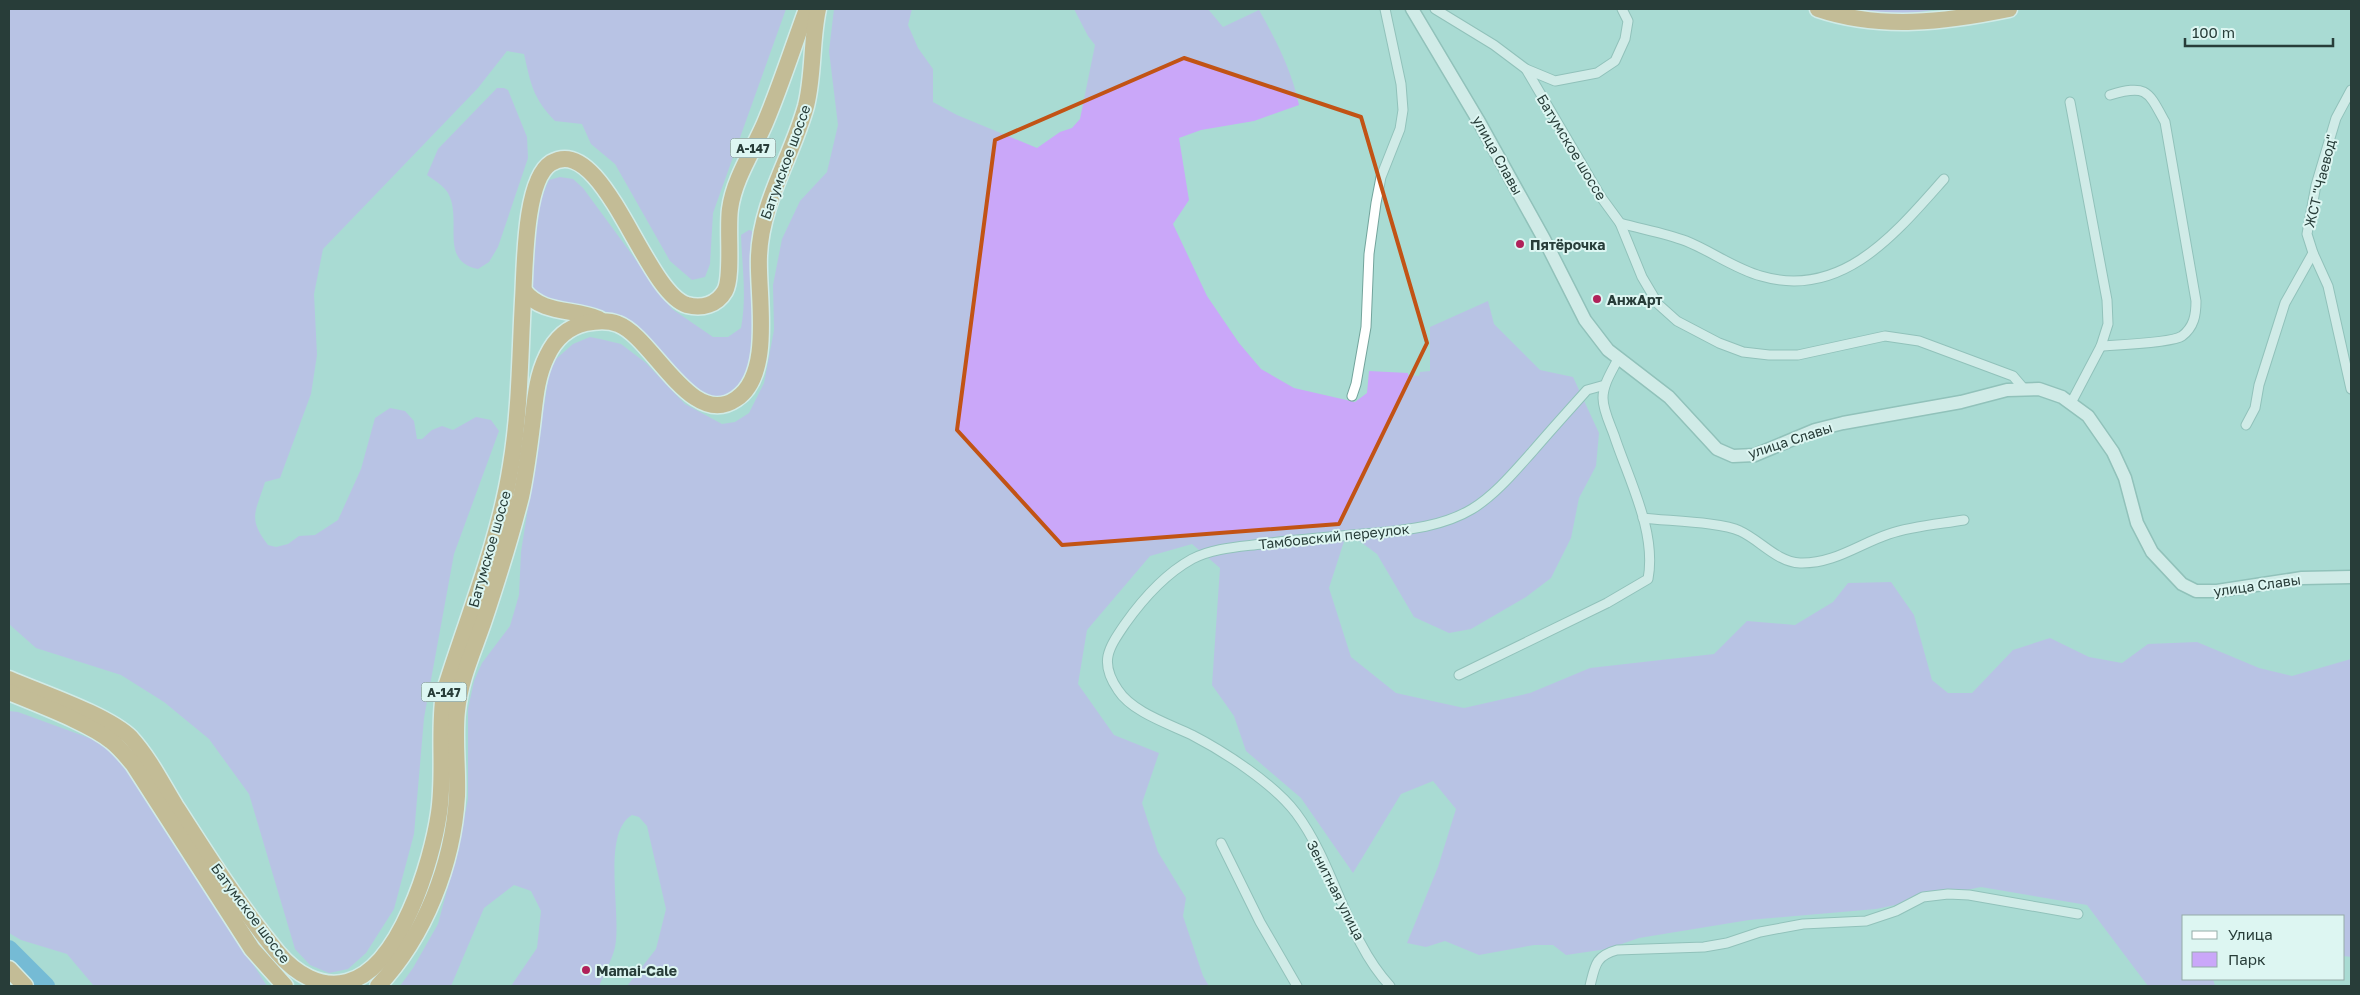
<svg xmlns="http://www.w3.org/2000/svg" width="2360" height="995" viewBox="0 0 2360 995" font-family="'Golos Text',sans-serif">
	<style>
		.green { fill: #caa7f9 }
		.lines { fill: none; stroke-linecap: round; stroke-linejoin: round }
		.river { stroke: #3796d8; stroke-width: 18 }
		.street-casing { stroke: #73a49c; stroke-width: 11 }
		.secondary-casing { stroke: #73a49c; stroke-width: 15 }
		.highway-casing { stroke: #fff; stroke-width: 19 }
		.street { stroke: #fff; stroke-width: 9 }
		.secondary { stroke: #fff; stroke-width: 12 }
		.highway { stroke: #e2974d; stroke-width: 16 }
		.marked { fill: none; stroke: #c25315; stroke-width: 4; stroke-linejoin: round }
		.poi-dot { fill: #b0225a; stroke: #ddf6f2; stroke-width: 2 }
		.labels { text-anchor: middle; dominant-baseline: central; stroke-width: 4; stroke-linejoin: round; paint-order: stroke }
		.shield { fill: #ddf6f2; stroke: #5e7470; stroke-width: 1 }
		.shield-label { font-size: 12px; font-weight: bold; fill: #283d39 }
		.street-label { font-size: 14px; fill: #283d39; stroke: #ddf6f2 }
		.poi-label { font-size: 14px; font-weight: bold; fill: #283d39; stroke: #ddf6f2; text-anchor: start }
	</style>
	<rect width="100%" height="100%" fill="#a9dbd3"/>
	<g class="green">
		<path d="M9,9H786L713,213L710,264L705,277L692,280L670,261L615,164L591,144L582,124L555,121C533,98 531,85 524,54L507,51L478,88L323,249L314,294L317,355L311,394L280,478L265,482C256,512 247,518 268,545L276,547L288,544L299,536L315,535L338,520L361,469L375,418L390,408L405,411L414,421L417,439H422L432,430L442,426L453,430L476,417L491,420L499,431L454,554L424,718L414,834L394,909L366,953L348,969L329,973L310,965L295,949L249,794L209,739L164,702L121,675L36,648L9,624Z"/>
		<path d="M834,9H912L908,25L918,48L933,69V102L957,115L1037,148L1060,132L1072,128L1080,119L1095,45L1088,36L1074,9H1208L1223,27L1259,10C1276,40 1292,71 1299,105L1254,121L1201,130L1179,138L1189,200L1173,224L1207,296L1239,343L1261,369L1294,388L1355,402L1367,393L1369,371L1408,373V375L1419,376L1420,372L1430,371V327L1488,301L1494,324L1540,370L1573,377L1599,433L1596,466L1579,498L1571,538L1551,578L1526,597L1471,629L1449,633L1414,617L1377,554L1347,532L1329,588L1351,657L1396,693L1464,708L1530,693L1590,668L1714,654L1747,621L1795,625L1833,602L1848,583L1891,582L1914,615L1932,680L1948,693H1972L2013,650L2050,638L2089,657L2122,663L2148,644L2197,642L2259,668L2292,676L2351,659V957L2344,956V916H2184V979H2213L2215,986H2148L2087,905L1981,887L1876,909L1749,920L1639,938L1607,949L1566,955L1553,945H1534L1479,955L1445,941L1426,947L1407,943L1438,867L1456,809L1433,781L1401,794L1353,873L1301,798L1246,751L1234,716L1212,685L1220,568L1192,544L1150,556L1087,630L1078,684L1114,735L1159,753L1142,803L1158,852L1186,898L1183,916L1203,976L1209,986H627L656,949L666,909L647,826L639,817L632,815C601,833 622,915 615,947C612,960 604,974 599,986H511L537,948L541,911L531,891L514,885L484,908L451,986H400L413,968L438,924L458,848L468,799V709L474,681L482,663L510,626L519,595L521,552L549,373L556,359L573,344L590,337L600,339L621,344L646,363L685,404L722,424L735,422L749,413L764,383L774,330L773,285L782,239L800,201L827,172L838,125L829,51Z"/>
		<path d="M1848,9H1937C1909,15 1875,15 1848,9Z"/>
		<path d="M497,88H504L508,90L527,137L528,158L498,247L489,262L478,269C438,261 463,220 448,193C444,186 434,180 427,175L438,149Z"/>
		<path d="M560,177L573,179L583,188L672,309L713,337H728L741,328C747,296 742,266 741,235L749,230L752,231V256L757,287L753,356L739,389L720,399L706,397C678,372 651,343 621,320C598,303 566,306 541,295C515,283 539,199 549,180Z"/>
		<polygon points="9,711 18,712 92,739 120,757 267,986 94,986 67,954 21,940 9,933"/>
	</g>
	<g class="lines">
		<polyline class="river" points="9,949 46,986"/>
		<defs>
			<g id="street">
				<polyline points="1435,9 1494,45 1526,69 1555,81 1597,73 1615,61 1625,39 1628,21 1622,9"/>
				<path d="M1526,69L1601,197L1620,223C1641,229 1665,233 1686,241C1711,251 1735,269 1761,276C1842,300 1896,233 1944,179"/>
				<polyline points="2351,90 2336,118 2316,185 2307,234 2313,253 2328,286 2351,389"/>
				<polyline points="2070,102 2107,300 2108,324 2101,346 2071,403"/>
				<polyline points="1620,223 1642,277 1658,304 1677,321 1719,343 1743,352 1769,355 1798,355 1885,336 1919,341 2013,376 2025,390"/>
				<path d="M2101,346C2116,345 2172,343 2182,336C2194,327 2196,315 2196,301L2165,122C2148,91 2147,84 2110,95"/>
				<polyline points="1352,396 1356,384 1366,327 1369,254 1376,203 1381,177 1400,129 1403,110 1401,84 1385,9"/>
				<polyline points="2246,425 2255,408 2259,385 2285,303 2313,253"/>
				<path d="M1643,518C1666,521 1722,522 1740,531C1760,540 1777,562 1800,563C1834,564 1859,544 1889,534C1912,526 1940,524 1964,520"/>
				<path d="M1459,675L1607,603L1648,579C1657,532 1628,478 1614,435C1610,424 1603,410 1603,398C1603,384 1612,371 1618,359"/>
				<polyline points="1221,843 1260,922 1297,986"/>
				<path d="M1390,986C1346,939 1335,865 1296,813C1274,784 1225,752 1192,735C1169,724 1132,712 1118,690C1099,662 1108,649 1125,624C1142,600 1165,574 1192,559C1213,548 1238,547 1262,544C1300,539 1338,536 1376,533C1408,530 1444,526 1472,509C1495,495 1514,472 1532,452C1550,431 1569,410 1587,390L1605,385"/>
				<path d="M1590,986C1595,966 1595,956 1617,950L1704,947L1727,943L1760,932L1803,924L1866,921L1896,911L1923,897L1948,894L1969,895L2078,914"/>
			</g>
			<polyline id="secondary" points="1412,9 1478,120 1544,239 1585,320 1608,350 1669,397 1717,449 1733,456 1755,455 1815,430 1843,423 1961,402 2007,390 2039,389 2062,397 2088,416 2113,452 2125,478 2137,523 2152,552 2182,584 2196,591 2217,591 2302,578 2351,577"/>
			<g id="highway">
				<path d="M1818,9C1880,30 1946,22 2009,9"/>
				<path d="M524,291C543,315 574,308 599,319"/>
				<path d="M9,679C41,693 108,715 131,738C149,758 161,782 175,805C207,855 240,907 278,953C295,973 320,989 347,982C400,969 432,861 439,813C445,773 438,733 444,693C467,618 499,543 511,465C520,411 520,355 523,300C525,269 524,180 551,163C604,132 644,292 687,305C702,309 717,305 725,291C733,277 727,229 730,209C734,179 753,151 765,123C781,85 793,47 807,9"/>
				<path d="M9,692C37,704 89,723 111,741C120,748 126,756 133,764L252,949L285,986"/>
				<polyline points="9,969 25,986"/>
				<path d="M378,986C425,936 453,864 457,796C458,767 454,739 457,711C460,680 473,652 483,623C497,581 510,540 521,497C526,474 529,449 532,426C535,402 536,378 547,356C555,339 568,327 586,323C596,321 608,320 618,324C653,337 691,430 736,399C774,374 757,294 759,256C761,202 792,157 806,106C814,74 811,41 818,9"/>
			</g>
		</defs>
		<use href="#street" class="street-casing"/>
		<use href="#secondary" class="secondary-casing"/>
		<use href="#highway" class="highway-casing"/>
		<use href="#street" class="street"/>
		<use href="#secondary" class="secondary"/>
		<use href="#highway" class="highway"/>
	</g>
	<path d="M0 0H2360V995H0ZM1184,58L1361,117L1427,343L1339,524L1062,545L957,430L995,140Z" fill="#a9dbd3" fill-opacity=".55" fill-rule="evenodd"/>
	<path class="marked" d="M1184,58L1361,117L1427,343L1339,524L1062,545L957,430L995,140Z"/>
	<g class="poi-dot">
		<circle cx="1520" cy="244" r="5"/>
		<circle cx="1597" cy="299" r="5"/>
		<circle cx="586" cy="970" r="5"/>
	</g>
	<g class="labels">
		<g class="shield">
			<rect x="730.5" y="138.5" width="45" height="19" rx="4"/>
			<rect x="421.5" y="682.5" width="45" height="19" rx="4"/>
		</g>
		<g class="shield-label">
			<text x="753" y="148">А-147</text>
			<text x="444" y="692">А-147</text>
		</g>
		<g class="street-label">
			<text transform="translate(1572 147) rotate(59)">Батумское шоссе</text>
			<text transform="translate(1498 155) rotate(61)">улица Славы</text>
			<text transform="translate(785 162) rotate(-70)">Батумское шоссе</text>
			<text transform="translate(2320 181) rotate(-76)">ЖСТ "Чаевод"</text>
			<text transform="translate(1790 440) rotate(-18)">улица Славы</text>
			<text transform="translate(1334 536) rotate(-6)">Тамбовский переулок</text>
			<text transform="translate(489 549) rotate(-74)">Батумское шоссе</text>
			<text transform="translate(2257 585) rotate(-8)">улица Славы</text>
			<text transform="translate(1336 890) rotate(63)">Зенитная улица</text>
			<text transform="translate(251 913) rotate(53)">Батумское шоссе</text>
		</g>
		<g class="poi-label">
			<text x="1530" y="244">Пятёрочка</text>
			<text x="1607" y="299">АнжАрт</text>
			<text x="596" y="970">Mamai-Cale</text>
		</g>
	</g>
	<rect width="2360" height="995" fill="none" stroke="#283d39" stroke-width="20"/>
	<rect x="2182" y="915" width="162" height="65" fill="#ddf6f2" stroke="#95aca8"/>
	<rect x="2192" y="931" width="25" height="8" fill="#ffffff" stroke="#95aca8"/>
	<text x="2228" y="940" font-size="15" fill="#283d39">Улица</text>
	<rect x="2192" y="952" width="25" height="15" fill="#caa7f9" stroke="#95aca8"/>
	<text x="2228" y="965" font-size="15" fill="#283d39">Парк</text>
	<path d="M2185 38v8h148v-8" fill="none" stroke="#283d39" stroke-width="2.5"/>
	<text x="2192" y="38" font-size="15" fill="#283d39" stroke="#ddf6f2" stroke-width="4" paint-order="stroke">100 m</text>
</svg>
